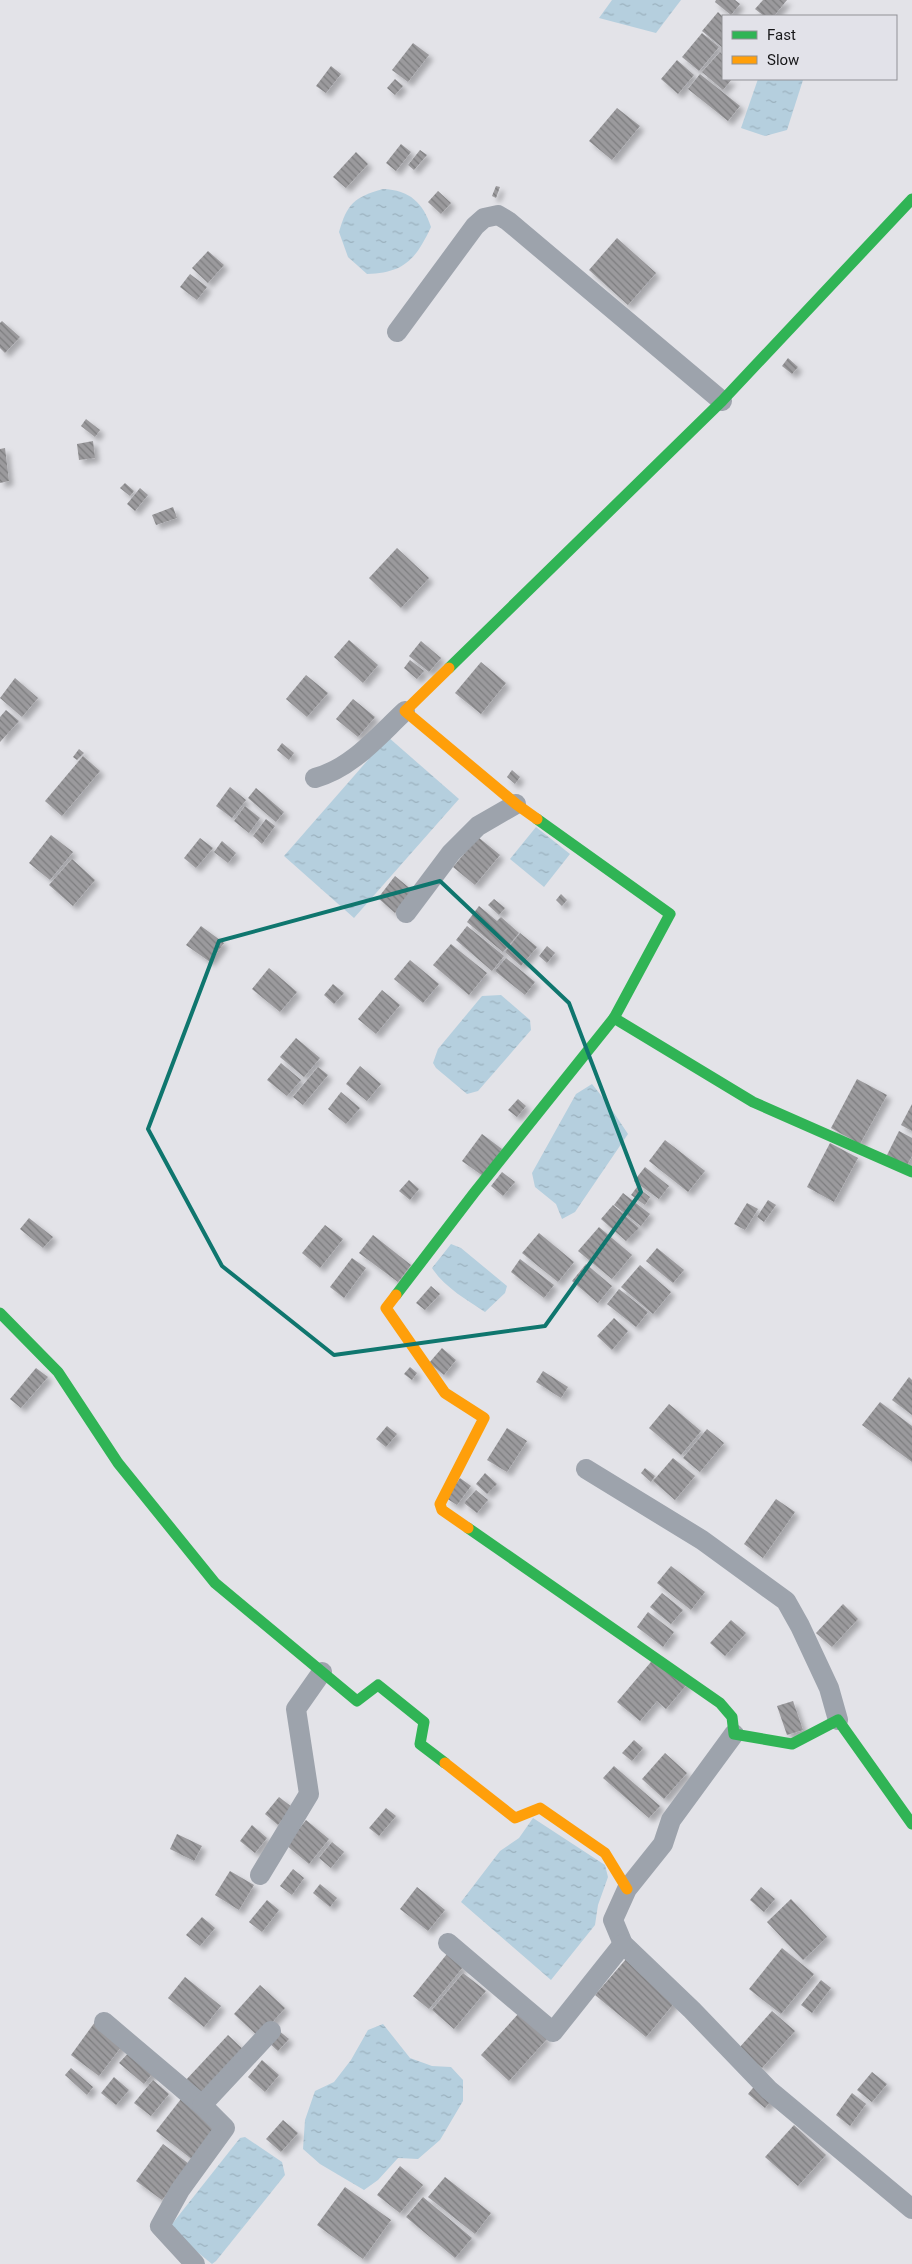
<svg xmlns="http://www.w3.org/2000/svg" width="912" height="2264" viewBox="0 0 912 2264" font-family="Roboto,sans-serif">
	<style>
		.water { fill: url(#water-ripples) }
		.building { fill: url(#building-back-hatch); filter: url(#shadow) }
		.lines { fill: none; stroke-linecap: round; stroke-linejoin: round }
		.street { stroke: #9da3ac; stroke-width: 20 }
		.fast { stroke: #30b455; stroke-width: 11 }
		.slow { stroke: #ff9f0a; stroke-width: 11 }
		.marked { fill: none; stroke: #0f766e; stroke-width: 4; stroke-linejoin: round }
	</style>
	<defs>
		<pattern id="water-ripples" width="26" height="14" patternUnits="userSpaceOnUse" patternTransform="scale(1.25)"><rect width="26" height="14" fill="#b5cfde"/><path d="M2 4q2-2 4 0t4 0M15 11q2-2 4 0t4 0" fill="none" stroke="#9bb1be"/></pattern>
		<pattern id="building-back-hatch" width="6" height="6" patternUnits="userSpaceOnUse" patternTransform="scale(1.25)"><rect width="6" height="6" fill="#9b9a9d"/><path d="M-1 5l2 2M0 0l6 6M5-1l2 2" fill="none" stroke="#7d7d7f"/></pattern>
		<filter id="shadow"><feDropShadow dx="4.5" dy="4.5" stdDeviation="2.5" flood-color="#0004"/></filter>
	</defs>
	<rect width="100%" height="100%" fill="#e3e3e8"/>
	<g class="water">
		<polygon points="612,0 681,0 656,33 599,18"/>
		<polygon points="758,79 803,80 787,130 765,136 741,128"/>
		<path d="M383,189C410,190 423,203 431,227C416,259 404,273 367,274L348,257L339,232C347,204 354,197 383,189Z"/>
		<polygon points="388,737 459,799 354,918 284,856"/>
		<polygon points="536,827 570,854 544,887 510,859"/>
		<polygon points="501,995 530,1020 531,1030 478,1091 467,1094 436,1068 433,1063 438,1049 482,996"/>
		<polygon points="592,1084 608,1104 628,1134 575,1212 562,1219 556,1204 535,1187 532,1173 576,1094"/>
		<path d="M451,1244L461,1248L507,1286L505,1293L485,1312C467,1300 444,1287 432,1268Z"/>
		<polygon points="533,1818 605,1865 608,1877 598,1905 595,1925 551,1980 461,1902 500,1851 519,1838"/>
		<polygon points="383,2024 410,2058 432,2066 451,2067 463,2080 463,2101 440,2140 418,2159 398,2158 378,2180 364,2190 320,2164 303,2149 305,2120 315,2091 334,2082 351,2060 368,2030"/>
		<polygon points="245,2137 282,2162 285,2175 216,2261 212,2264 180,2238 172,2228 172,2224 240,2138"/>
	</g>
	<g class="building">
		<polygon points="716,0 735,0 740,4 731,15 715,2"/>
		<polygon points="763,0 787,0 774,16 764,16 755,9"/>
		<polygon points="718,12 723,17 723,48 702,31"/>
		<polygon points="702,33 719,47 699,71 682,57"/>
		<polygon points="413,43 429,55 408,82 392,70"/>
		<polygon points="720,52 723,55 723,79 732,79 723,90 702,72"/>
		<polygon points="677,60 694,75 678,94 661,79"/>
		<polygon points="331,66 341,74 326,93 316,86"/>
		<polygon points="700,74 740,106 728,121 688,89"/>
		<polygon points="395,79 403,86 395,95 387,88"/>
		<polygon points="617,108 640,126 612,160 589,141"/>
		<polygon points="401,144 411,152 396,171 386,163"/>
		<polygon points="420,150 427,155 414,170 408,165"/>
		<polygon points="356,152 368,164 346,188 333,177"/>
		<polygon points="496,186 500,187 496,198 492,196"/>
		<polygon points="438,191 451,203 441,214 428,202"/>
		<polygon points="617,238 656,273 628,305 589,270"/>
		<polygon points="208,251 224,265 208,283 192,268"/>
		<polygon points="190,274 207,287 197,300 180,287"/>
		<polygon points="2,321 20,337 5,353 0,348 0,323"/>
		<polygon points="788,358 798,367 792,374 782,366"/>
		<polygon points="86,419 100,430 95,437 81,426"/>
		<polygon points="93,441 95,458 79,460 77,444"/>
		<polygon points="5,448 9,481 0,483 0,449"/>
		<polygon points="125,483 134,491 130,496 120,488"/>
		<polygon points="140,488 148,495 135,511 127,504"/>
		<polygon points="173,507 177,518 156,525 152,515"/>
		<polygon points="397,548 429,578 401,608 369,578"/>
		<polygon points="349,640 378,665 363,683 334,657"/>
		<polygon points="421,641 441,658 429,672 409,656"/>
		<polygon points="410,660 424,671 417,679 404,668"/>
		<polygon points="481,662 506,683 481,714 455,693"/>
		<polygon points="306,675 328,693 307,717 286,699"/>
		<polygon points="15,678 38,698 22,717 0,698"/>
		<polygon points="353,699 375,717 358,737 336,719"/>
		<polygon points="6,710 19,721 0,742 0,717"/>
		<polygon points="282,743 294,753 289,760 277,750"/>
		<polygon points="79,749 84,753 77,760 73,757"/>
		<polygon points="83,756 100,771 62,816 45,801"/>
		<polygon points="512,770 520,777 515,784 507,777"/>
		<polygon points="230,787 246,800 232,818 216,806"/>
		<polygon points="256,788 284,812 276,822 248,798"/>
		<polygon points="245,806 260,818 249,833 234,821"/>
		<polygon points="266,819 275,826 262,844 253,836"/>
		<polygon points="51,835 73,852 50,880 29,863"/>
		<polygon points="478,837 500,855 475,885 453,867"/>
		<polygon points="200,838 213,848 196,868 184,858"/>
		<polygon points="222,841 236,853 228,863 214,852"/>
		<polygon points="72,859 95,880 73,906 49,885"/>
		<polygon points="395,876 413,891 395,913 378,898"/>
		<polygon points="561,894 567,900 562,906 556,900"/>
		<polygon points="494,899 505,908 499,915 488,905"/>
		<polygon points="479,906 497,921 501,917 519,933 503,952 467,922"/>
		<polygon points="201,926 224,943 210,962 186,945"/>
		<polygon points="467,926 504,956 492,971 456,940"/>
		<polygon points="520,933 537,947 521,966 505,952"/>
		<polygon points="451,944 487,973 469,995 433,965"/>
		<polygon points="547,946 555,953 547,963 539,956"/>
		<polygon points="506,958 535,982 525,995 495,971"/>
		<polygon points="410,960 439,984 423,1003 394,979"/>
		<polygon points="269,968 297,992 280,1012 252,989"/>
		<polygon points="333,984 344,993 334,1004 324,995"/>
		<polygon points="382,990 400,1005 376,1034 358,1019"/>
		<polygon points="296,1038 320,1058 304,1077 280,1057"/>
		<polygon points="281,1063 301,1080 287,1096 267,1080"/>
		<polygon points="360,1066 381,1084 367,1101 346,1084"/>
		<polygon points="318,1067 328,1075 303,1105 293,1097"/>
		<polygon points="857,1079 887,1095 860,1144 831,1128"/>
		<polygon points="341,1092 360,1108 346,1124 328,1109"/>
		<polygon points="518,1099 526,1106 517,1117 508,1110"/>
		<polygon points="912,1104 912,1131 901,1125"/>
		<polygon points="899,1131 912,1138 912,1156 906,1167 886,1157"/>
		<polygon points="482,1134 502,1149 483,1176 462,1161"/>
		<polygon points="665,1140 705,1171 688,1192 649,1161"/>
		<polygon points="830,1143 858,1158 834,1202 807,1187"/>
		<polygon points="645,1167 669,1186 659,1199 634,1181"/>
		<polygon points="502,1172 515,1182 503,1196 491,1186"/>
		<polygon points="409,1180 419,1189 410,1200 399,1191"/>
		<polygon points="637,1187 650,1197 645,1205 631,1195"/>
		<polygon points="623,1193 650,1214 641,1226 614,1205"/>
		<polygon points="768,1200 776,1205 764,1222 757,1217"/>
		<polygon points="747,1203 758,1209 745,1230 734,1224"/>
		<polygon points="613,1205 639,1228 626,1241 601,1219"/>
		<polygon points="29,1218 53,1237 43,1248 20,1229"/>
		<polygon points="325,1225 343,1239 320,1268 302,1253"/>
		<polygon points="599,1227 632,1255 612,1279 578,1251"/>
		<polygon points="539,1233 574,1262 558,1282 522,1253"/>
		<polygon points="373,1235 411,1265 398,1282 359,1253"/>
		<polygon points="657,1248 684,1270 673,1283 646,1261"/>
		<polygon points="352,1258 366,1268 344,1298 330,1287"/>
		<polygon points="520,1259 554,1285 544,1298 511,1272"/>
		<polygon points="586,1264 612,1286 598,1303 572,1281"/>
		<polygon points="640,1265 671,1292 653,1314 621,1287"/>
		<polygon points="431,1286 440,1294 425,1310 416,1303"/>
		<polygon points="619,1289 648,1312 636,1327 607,1304"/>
		<polygon points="614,1318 628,1331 612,1350 597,1336"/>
		<polygon points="442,1348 456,1360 444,1375 429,1363"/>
		<polygon points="410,1367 417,1373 412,1380 404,1374"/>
		<polygon points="36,1368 48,1377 21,1408 10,1399"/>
		<polygon points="543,1371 568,1387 561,1398 536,1382"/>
		<polygon points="909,1377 912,1380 912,1415 892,1400"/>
		<polygon points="880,1402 912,1426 912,1462 862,1425"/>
		<polygon points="669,1404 701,1431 681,1455 649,1428"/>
		<polygon points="387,1426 397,1434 386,1447 376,1439"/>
		<polygon points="507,1428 527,1441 507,1472 487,1460"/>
		<polygon points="707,1429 724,1443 700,1472 683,1458"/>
		<polygon points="673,1458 695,1476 675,1500 653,1481"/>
		<polygon points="645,1468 655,1476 651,1482 641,1473"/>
		<polygon points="485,1473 497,1484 487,1494 476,1484"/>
		<polygon points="460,1478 471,1486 457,1505 446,1498"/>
		<polygon points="476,1490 488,1500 477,1513 464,1503"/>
		<polygon points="776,1499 795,1512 763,1558 744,1544"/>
		<polygon points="671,1566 705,1592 691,1610 657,1583"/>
		<polygon points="662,1593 683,1610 671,1624 650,1607"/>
		<polygon points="843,1604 858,1619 832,1647 816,1633"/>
		<polygon points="648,1612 674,1632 663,1647 637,1627"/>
		<polygon points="731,1620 746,1633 725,1656 710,1643"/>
		<polygon points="656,1656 688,1683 666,1709 657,1701 640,1721 617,1702"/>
		<polygon points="793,1701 803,1730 787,1735 777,1706"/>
		<polygon points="634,1740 643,1748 632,1761 622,1753"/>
		<polygon points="665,1753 687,1773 664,1799 642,1779"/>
		<polygon points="614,1766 660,1806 649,1818 603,1778"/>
		<polygon points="279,1797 292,1807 278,1825 265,1814"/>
		<polygon points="386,1808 396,1816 379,1836 369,1828"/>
		<polygon points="306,1820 329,1839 309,1864 286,1845"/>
		<polygon points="252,1825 267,1838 255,1853 240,1841"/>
		<polygon points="177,1834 202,1846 194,1861 170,1849"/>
		<polygon points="332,1842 344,1852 331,1868 319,1858"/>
		<polygon points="293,1869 304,1878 292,1895 280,1886"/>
		<polygon points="230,1871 254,1885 239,1910 215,1895"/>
		<polygon points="320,1884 337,1898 330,1907 313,1893"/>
		<polygon points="417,1887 445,1910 428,1931 400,1909"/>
		<polygon points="761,1887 775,1899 764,1912 750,1900"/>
		<polygon points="791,1899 827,1937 803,1960 767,1922"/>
		<polygon points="267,1900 279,1910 262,1932 249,1922"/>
		<polygon points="202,1917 215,1928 200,1946 186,1935"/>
		<polygon points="782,1948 814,1974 781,2014 749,1989"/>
		<polygon points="447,1954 463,1967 429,2009 413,1996"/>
		<polygon points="627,1958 676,2001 646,2037 595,1995"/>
		<polygon points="463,1973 486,1991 454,2029 432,2010"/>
		<polygon points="185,1977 221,2006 204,2027 168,1998"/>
		<polygon points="821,1980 831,1988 812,2013 801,2005"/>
		<polygon points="260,1985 285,2008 259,2037 234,2014"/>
		<polygon points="772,2011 795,2031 762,2068 739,2048"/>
		<polygon points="519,2013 547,2039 509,2081 481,2055"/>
		<polygon points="95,2022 124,2043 99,2076 71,2055"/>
		<polygon points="278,2030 289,2039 278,2051 268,2042"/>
		<polygon points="228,2035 246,2052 201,2098 184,2082"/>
		<polygon points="131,2050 155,2070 144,2084 119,2063"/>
		<polygon points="262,2060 279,2075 265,2092 248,2077"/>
		<polygon points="71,2068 93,2087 87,2095 65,2075"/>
		<polygon points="872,2072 887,2084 872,2102 857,2090"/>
		<polygon points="114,2077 129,2090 116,2105 101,2093"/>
		<polygon points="153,2080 169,2094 151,2116 134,2103"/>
		<polygon points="757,2083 774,2097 765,2108 748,2094"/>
		<polygon points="852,2093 866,2104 850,2126 836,2115"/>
		<polygon points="181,2099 219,2129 194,2161 156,2131"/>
		<polygon points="283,2120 298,2133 281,2152 266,2139"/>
		<polygon points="794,2125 826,2155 798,2186 765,2157"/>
		<polygon points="163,2144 189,2164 162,2200 136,2181"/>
		<polygon points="400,2166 423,2185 400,2213 377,2195"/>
		<polygon points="445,2177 491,2213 475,2234 428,2197"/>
		<polygon points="345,2187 391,2220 363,2259 317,2225"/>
		<polygon points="423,2197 472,2238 455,2258 406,2217"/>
	</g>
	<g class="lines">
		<g class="street">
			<polyline points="397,332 475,226 484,218 498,215 508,221 722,401"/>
			<path d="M315,778C352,768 378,736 405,711"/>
			<polyline points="406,913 451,853 478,826 516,804"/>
			<polyline points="586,1469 702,1540 786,1601 800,1626 829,1688 838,1720"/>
			<polyline points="734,1734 671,1820 663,1844 627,1889 613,1920 623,1944 692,2010 769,2090 912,2209"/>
			<polyline points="260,1875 309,1794 296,1709 322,1672"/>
			<polyline points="448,1943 553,2032 623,1944"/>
			<polyline points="104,2022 202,2105 225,2128 180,2190 160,2226 195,2264"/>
			<polyline points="202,2105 271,2031"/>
		</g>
		<g class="fast">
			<polyline points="449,668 722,401 912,199"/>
			<polyline points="537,819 670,914 614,1018 753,1102 912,1172"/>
			<polyline points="396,1295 474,1193 614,1018"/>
			<polyline points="0,1313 58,1372 118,1463 215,1583 357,1701 378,1685 424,1722 420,1744 445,1763"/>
			<polyline points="468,1528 720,1703 732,1717 734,1734 792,1744 838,1720 912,1824"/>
		</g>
		<g class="slow">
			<polyline points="449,668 405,711 516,804 537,819"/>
			<polyline points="396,1295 386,1308 445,1393 484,1418 440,1504 442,1510 468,1528"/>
			<polyline points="445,1763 515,1818 540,1808 605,1853 627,1889"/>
		</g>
	</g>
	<path class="marked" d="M440,881L569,1003L641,1192L545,1326L334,1355L222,1266L148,1129L219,941Z"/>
	<rect x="722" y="15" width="175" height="65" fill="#e2e2e9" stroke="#919196"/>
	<rect x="732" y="31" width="25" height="8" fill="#30b455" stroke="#919196"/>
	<text x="767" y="40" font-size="15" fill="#171719">Fast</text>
	<rect x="732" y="56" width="25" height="8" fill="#ff9f0a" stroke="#919196"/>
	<text x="767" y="65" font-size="15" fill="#171719">Slow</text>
</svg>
